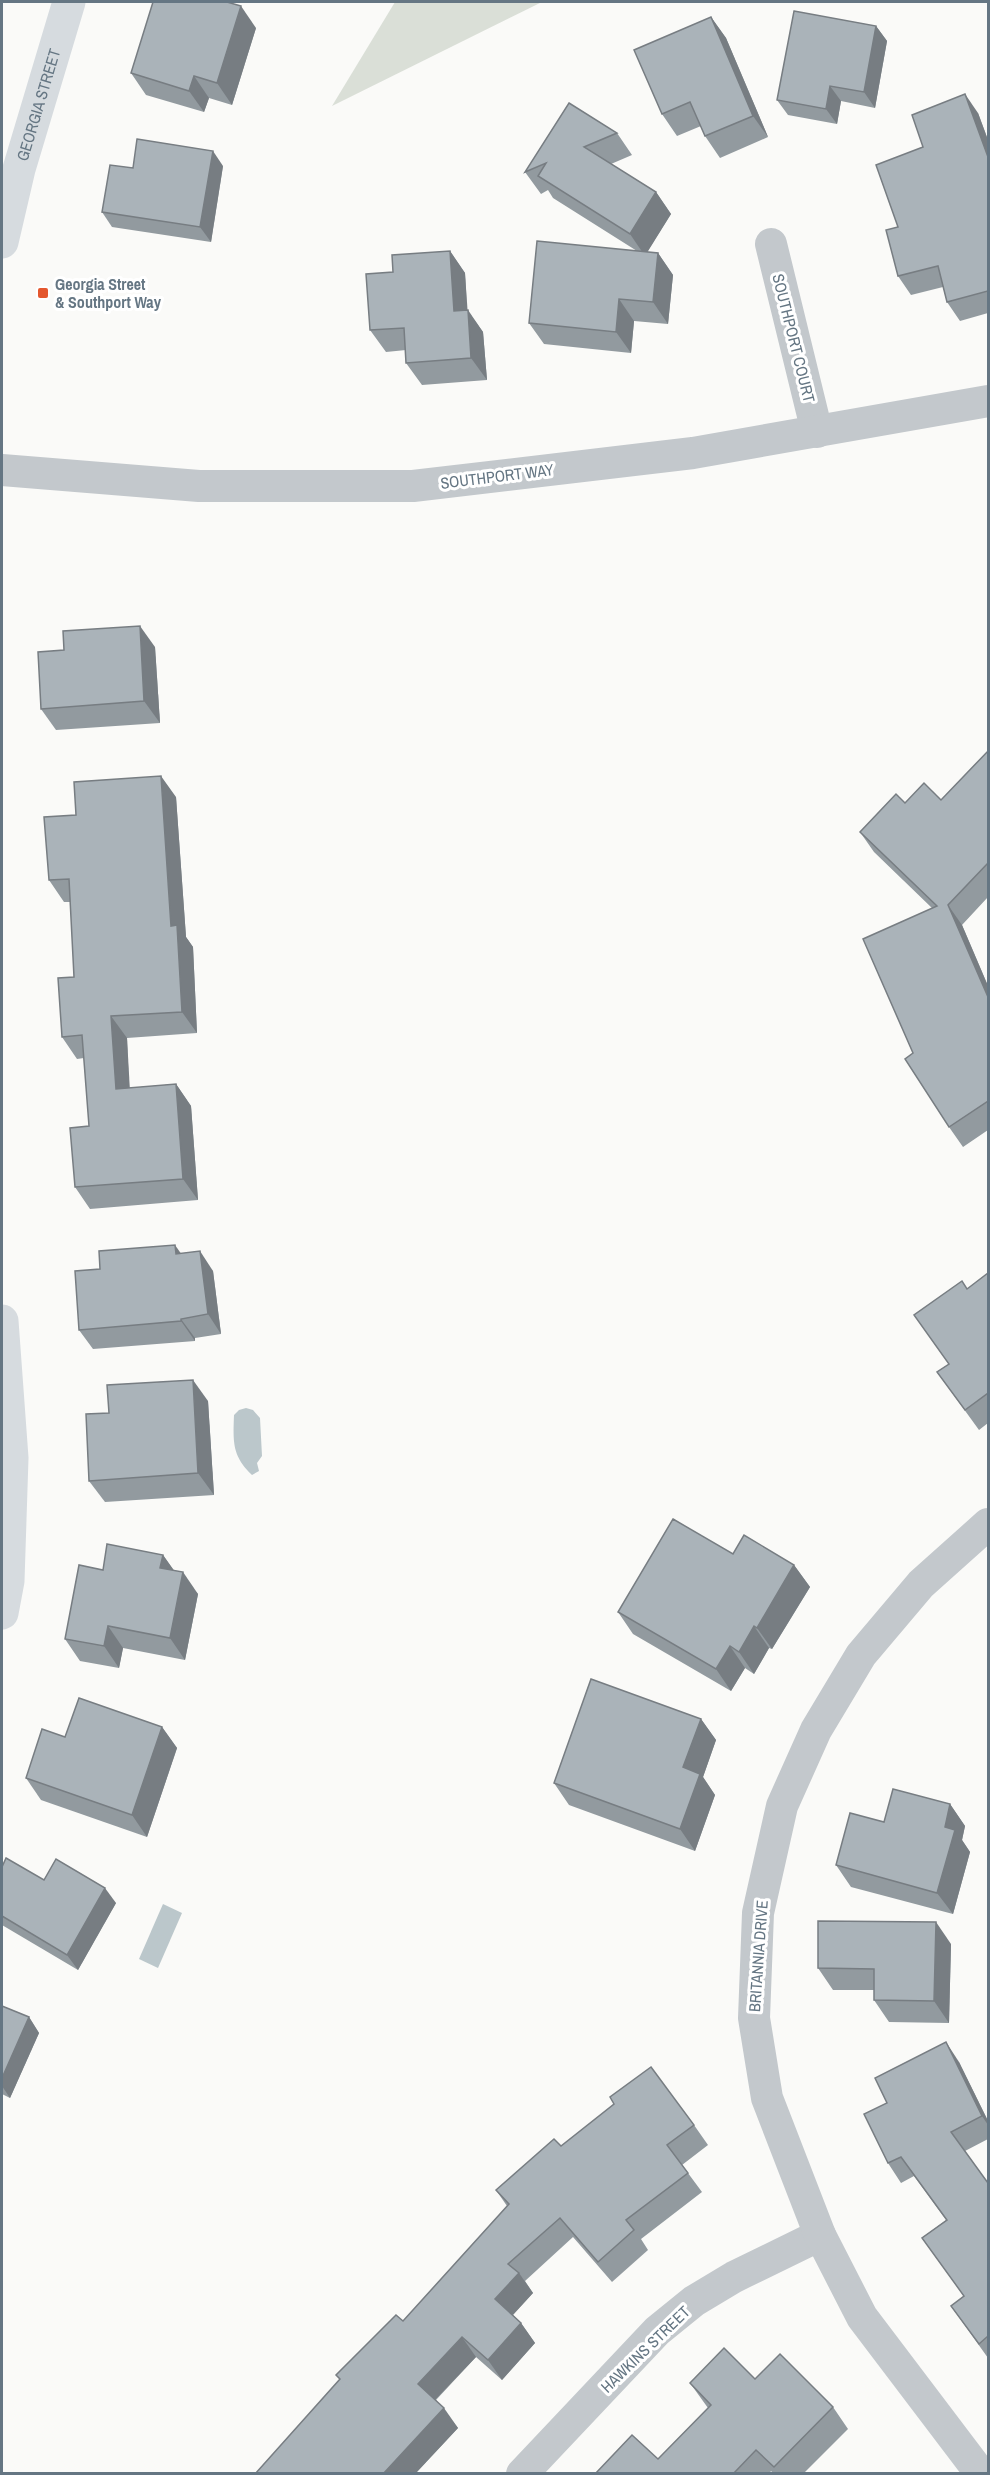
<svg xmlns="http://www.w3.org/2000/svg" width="990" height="2475" viewBox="0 0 990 2475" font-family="'Archivo Narrow',sans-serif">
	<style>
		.green { fill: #dadfd7 }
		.water { fill: #bbc7cb }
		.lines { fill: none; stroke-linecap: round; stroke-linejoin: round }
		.street { stroke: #c3c8cc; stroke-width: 32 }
		.secondary { stroke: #d6dbdf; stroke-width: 33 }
		.wall { fill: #929a9f }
		.shaded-wall { fill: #777d82 }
		.building { fill: #aab3b9; stroke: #777d82; stroke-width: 1.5 }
		.poi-dot { fill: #e4572e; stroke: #fff; stroke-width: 2 }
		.labels { text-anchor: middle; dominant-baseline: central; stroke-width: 6; stroke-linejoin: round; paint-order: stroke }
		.street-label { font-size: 16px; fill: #657683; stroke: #fff }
		.poi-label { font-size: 16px; font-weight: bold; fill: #657683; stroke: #fff; text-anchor: start }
	</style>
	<rect width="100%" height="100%" fill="#fafaf8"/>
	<polygon class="green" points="395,2 542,2 332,106"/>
	<g class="water">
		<path d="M246,1408L253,1410L260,1418L262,1456L257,1463L259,1471L252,1475C232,1456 233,1442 234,1415L239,1410Z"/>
		<polygon points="163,1904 182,1913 158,1968 139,1959"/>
	</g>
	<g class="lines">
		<g class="street">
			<polyline points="771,244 817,432"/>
			<polyline points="2,470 199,486 413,486 693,453 988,401"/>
			<polyline points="522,2474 657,2331 694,2301 734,2277 820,2235"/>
			<polyline points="981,2474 862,2317 820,2235 767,2098 754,2018 758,1913 782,1806 816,1730 861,1655 921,1584 988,1524"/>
		</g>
		<g class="secondary">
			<path id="s1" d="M2,242L19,169L69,2"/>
			<polyline points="2,1321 12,1458 8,1581 2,1613"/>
		</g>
	</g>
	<g class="wall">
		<polygon points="711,17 726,38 768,137 720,158 705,136 701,126 677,136 662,114"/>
		<polygon points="876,26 887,41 875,108 841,101 837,124 788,115 777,100"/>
		<polygon points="256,28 232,105 209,98 204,112 146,95 131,73"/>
		<polygon points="978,113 988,140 988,313 960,321 947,302 943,287 911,295 898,276 898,227 923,147"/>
		<polygon points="617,133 632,155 611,164 656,192 671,214 647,252 658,253 673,275 668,324 634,321 631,353 544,344 529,323 637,251 553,198 548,190 541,194 525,172"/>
		<polygon points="223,166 211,242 112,227 102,212"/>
		<polygon points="450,251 465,273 467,310 483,332 487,380 422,385 406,363 406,350 386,352 370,330 393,272"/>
		<polygon points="155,647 160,723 56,730 41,709"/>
		<polygon points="988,751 988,897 962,925 988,986 988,1130 963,1147 949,1127 913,1053 932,908 874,852 860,832 905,803 941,800"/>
		<polygon points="176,797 186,937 193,947 197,1033 127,1038 129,1088 176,1084 191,1106 198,1200 90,1209 75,1187 89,1126 84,1058 77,1059 62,1037 74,977 71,902 64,902 49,880 76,815"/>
		<polygon points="181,1254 213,1271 221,1334 195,1338 195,1341 93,1349 79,1330 100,1269"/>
		<polygon points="988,1273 988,1423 979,1430 937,1372 949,1364 967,1289"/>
		<polygon points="208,1401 214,1495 105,1502 89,1481 109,1413"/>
		<polygon points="733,1554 794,1565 810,1587 772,1649 769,1648 754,1674 745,1668 731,1691 633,1634 618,1612"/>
		<polygon points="163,1555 174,1571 198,1594 185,1660 123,1648 119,1668 80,1661 65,1639 103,1570"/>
		<polygon points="701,1719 716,1740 703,1777 715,1795 695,1851 569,1805 554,1783"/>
		<polygon points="162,1727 177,1748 147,1837 41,1800 26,1778 65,1737"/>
		<polygon points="950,1804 965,1826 962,1840 970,1852 953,1914 851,1887 836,1865 884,1822"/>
		<polygon points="2,1867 116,1903 78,1970 2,1925"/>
		<polygon points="951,1944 949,2023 889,2022 874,2000 874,1990 833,1990 818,1968"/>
		<polygon points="2,2006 29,2017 39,2033 10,2098 2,2094"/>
		<polygon points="959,2062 988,2121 988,2139 965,2151 988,2183 988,2358 951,2306 964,2296 922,2238 946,2220 914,2176 901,2183 888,2163"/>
		<polygon points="694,2125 708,2145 682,2165 702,2192 641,2239 648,2250 612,2282 573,2237 525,2281 533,2293 513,2315 521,2323 535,2343 502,2380 476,2357 436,2400 458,2428 415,2474 255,2474 340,2380 336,2375 403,2321 507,2206 496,2190 561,2146"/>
		<polygon points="755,2379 833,2407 848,2429 803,2474 774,2474 771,2471 769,2474 595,2474 658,2459 708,2408 690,2383"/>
	</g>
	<g class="shaded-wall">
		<polygon points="241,6 256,28 232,105 217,83"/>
		<polygon points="711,17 726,38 768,137 753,116"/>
		<polygon points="876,26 887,41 875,108 864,92"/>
		<polygon points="194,76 209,98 204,112 189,91"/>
		<polygon points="830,86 841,101 837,124 826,109"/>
		<polygon points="965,94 978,113 988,140 988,157"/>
		<polygon points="213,151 223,166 211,242 200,227"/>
		<polygon points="656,192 671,214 645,256 630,234"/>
		<polygon points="450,251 465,273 469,332 454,311"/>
		<polygon points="658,253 673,275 668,324 653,302"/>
		<polygon points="619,299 634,321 631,353 616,332"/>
		<polygon points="468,310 483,332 487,380 471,358"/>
		<polygon points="140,626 155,647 160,723 144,701"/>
		<polygon points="161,776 176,797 186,937 193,947 197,1033 182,1012 171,926"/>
		<polygon points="948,905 962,925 988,986 988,997"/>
		<polygon points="111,1016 127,1038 131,1110 116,1089"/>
		<polygon points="176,1084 191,1106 198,1200 183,1179"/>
		<polygon points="175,1245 189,1265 176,1254"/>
		<polygon points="200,1251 213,1271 221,1334 208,1314"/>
		<polygon points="181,1319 195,1338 195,1341 181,1321"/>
		<polygon points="193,1380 208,1401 214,1495 198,1473"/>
		<polygon points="163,1555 178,1576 160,1568"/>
		<polygon points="794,1565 810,1587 772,1649 757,1628"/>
		<polygon points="183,1572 198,1594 185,1660 170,1638"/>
		<polygon points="108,1626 123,1648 119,1668 104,1646"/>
		<polygon points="754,1626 769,1648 754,1674 739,1652"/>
		<polygon points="730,1646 745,1668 731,1691 716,1669"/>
		<polygon points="701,1719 716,1740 703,1777 715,1795 695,1851 680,1829 683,1767"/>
		<polygon points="162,1727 177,1748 147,1837 132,1815"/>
		<polygon points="950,1804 965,1826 962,1840 970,1852 953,1914 937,1893 945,1827"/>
		<polygon points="105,1888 116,1903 78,1970 67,1955"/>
		<polygon points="936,1922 951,1944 949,2023 934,2001"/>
		<polygon points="29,2017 39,2033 10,2098 2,2086 2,2078"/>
		<polygon points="946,2042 959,2062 988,2121 988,2125 982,2116"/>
		<polygon points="519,2273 533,2293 509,2319 495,2299"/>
		<polygon points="521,2323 535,2343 502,2380 488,2360"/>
		<polygon points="462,2337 476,2357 432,2403 418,2384"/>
		<polygon points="444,2408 458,2428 415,2474 383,2474"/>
	</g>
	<g class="building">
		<polygon points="153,2 227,2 241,6 217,83 194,76 189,91 131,73"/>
		<polygon points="794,11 876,26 864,92 830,86 826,109 777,100"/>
		<polygon points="711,17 753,116 705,136 690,102 662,114 634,50"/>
		<polygon points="965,94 988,157 988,291 947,302 938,266 898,276 886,230 898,227 876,165 923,147 912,115"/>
		<polygon points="569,103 617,133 584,147 656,192 630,234 538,176 546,163 525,172"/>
		<polygon points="137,139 213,151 200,227 102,212 110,165 133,168"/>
		<polygon points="537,241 658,253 653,302 619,299 616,332 529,323"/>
		<polygon points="450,251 454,311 468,310 471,358 406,363 404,328 370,330 366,274 393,272 392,255"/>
		<polygon points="140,626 144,701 41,709 38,652 64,650 63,631"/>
		<polygon points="988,751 988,863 948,905 988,997 988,1101 949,1127 905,1059 913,1053 863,939 937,906 860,832 896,794 905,803 924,783 941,800"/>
		<polygon points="161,776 171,926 177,925 182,1012 111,1016 116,1089 176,1084 183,1179 75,1187 70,1128 89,1126 82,1035 62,1037 58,978 74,977 69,879 49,880 44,817 76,815 74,782"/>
		<polygon points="175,1245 176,1254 200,1251 208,1314 181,1319 181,1321 79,1330 75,1271 100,1269 99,1251"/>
		<polygon points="988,1273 988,1393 965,1410 937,1372 949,1364 914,1315 962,1281 967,1289"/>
		<polygon points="193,1380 198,1473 89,1481 86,1414 109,1413 107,1385"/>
		<polygon points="673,1519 733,1554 744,1535 794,1565 757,1628 754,1626 739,1652 730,1646 716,1669 618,1612"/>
		<polygon points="107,1544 163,1555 160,1568 183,1572 170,1638 108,1626 104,1646 65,1639 79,1565 103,1570"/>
		<polygon points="591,1679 701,1719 683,1767 700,1774 680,1829 554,1783"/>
		<polygon points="79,1698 162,1727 132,1815 26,1778 42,1729 65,1737"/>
		<polygon points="893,1789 950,1804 945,1827 955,1830 937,1893 836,1865 850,1813 884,1822"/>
		<polygon points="6,1858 44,1880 56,1859 105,1888 67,1955 2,1916 2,1867"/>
		<polygon points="818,1921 936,1922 934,2001 874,2000 874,1969 818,1968"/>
		<polygon points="2,2006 29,2017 2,2078"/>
		<polygon points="946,2042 982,2116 951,2132 988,2183 988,2336 979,2344 951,2306 964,2296 922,2238 947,2220 901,2157 888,2163 864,2114 887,2103 875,2078"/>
		<polygon points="651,2067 694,2125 667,2145 688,2173 626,2220 634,2230 598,2262 560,2218 508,2264 519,2273 495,2299 521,2323 488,2360 462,2337 418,2384 444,2408 383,2474 255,2474 340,2379 336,2375 396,2315 403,2321 509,2204 496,2190 554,2139 561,2146 614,2104 610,2097"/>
		<polygon points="724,2348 755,2379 780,2354 833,2407 774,2467 756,2450 733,2474 595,2474 632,2435 658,2459 711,2405 690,2383"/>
	</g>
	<rect class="poi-dot" x="37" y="287" width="12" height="12" rx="3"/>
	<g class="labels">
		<g class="street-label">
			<text stroke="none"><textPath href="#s1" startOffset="142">GEORGIA STREET</textPath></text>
			<text transform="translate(794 338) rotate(76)">SOUTHPORT COURT</text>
			<text transform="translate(497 476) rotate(-7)">SOUTHPORT WAY</text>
			<text transform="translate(758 1956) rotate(-86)">BRITANNIA DRIVE</text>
			<text transform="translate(645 2349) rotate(-44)">HAWKINS STREET</text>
		</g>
		<g class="poi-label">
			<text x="55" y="284">Georgia Street<tspan x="55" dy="18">&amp; Southport Way</tspan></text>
		</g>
	</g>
	<rect width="990" height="2475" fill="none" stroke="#657683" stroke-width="6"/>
</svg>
